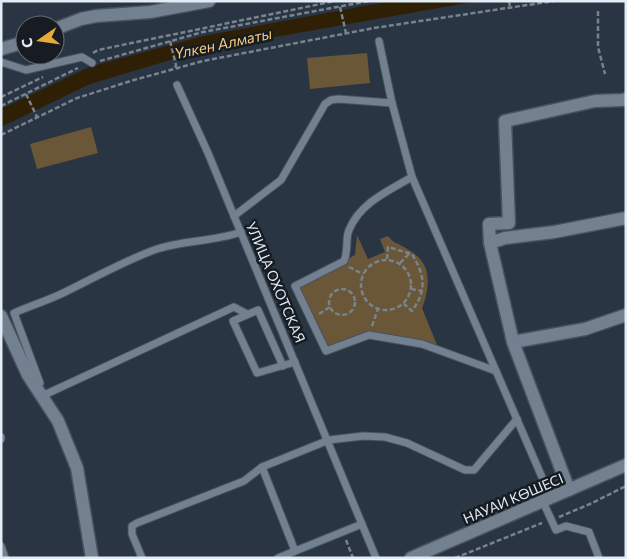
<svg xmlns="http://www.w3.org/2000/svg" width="627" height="559" viewBox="0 0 627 559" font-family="Commissioner,sans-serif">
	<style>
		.green { fill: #6a5738 }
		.water { fill: #2f2005 }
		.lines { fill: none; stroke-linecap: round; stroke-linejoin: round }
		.lane-casing { stroke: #48525e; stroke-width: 9 }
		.street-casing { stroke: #48525e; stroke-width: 15 }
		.secondary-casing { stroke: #48525e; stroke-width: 15 }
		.path { stroke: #79838f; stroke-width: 2.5; stroke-dasharray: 5 2.5; stroke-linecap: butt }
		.lane { stroke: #728090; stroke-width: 7 }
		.street { stroke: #728090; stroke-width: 12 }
		.secondary { stroke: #728090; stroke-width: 12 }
		.labels { text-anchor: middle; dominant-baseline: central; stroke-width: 5; stroke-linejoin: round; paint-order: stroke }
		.street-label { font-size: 14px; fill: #e3ebf4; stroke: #171c22 }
		.water-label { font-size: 15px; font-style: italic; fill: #f9cb7e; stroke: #171c22 }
	</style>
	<rect width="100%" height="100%" fill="#293543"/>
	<g class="green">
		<polygon points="367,53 370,83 310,89 307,58"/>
		<polygon points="91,127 98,153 37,169 30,144"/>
		<path d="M357,235L368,259L385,252L380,239L388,236C393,243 397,243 404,247C409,250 416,254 420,259C432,272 428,293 422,308L439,350L369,335L326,351L295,286L355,255Z"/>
	</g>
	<polygon class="water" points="391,1 478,1 207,49 90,84 1,127 1,109 89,67 203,36"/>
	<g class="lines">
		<defs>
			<g id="lane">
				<polyline points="379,41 392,103 412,177 551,498"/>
				<polyline points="1,62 26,70 82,57 92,63"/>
				<polyline points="177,85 208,153 234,216"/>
				<path d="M412,177C388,191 360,203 349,230C345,239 349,249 344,261L295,286L326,351L369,335L422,344L496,371"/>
				<polyline points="283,366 258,310 233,321 257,373 295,362"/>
				<path d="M37,389L40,383L14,313C30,306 46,301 61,294C92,279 122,262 154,250C182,240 213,242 241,232"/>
				<polyline points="42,396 234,307 247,314"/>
				<polyline points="1,437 1,439"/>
				<polyline points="262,467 295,551"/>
				<polyline points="543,502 556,530 566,526 589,532 599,558"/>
				<polyline points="1,546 5,558"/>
				<polyline points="142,558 132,534 132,526 137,523 244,481 262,467 329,440 363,436 385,437 407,443 465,470 474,470 517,419"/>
				<polyline points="278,558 362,524"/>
				<polyline points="376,558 234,216 281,180 325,104 331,100 338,99 392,103"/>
			</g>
			<g id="street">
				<polyline points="55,29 81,19 96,16 150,12 209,1"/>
				<polyline points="1,49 25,42"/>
				<polyline points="490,243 489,224 509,223 505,121 595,101 622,100 626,99"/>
				<polyline points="1,316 28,375 58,421 77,468 92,558"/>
				<polyline points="513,342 585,329 626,315"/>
				<polyline points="569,490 513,342 490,243 505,238 554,232 626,218"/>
			</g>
			<polyline id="secondary" points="411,558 626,465"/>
		</defs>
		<use href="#lane" class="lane-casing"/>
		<use href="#street" class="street-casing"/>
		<use href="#secondary" class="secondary-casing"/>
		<g class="path">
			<polyline points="509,1 510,8"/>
			<polyline points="340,7 346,33"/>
			<polyline points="598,11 598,47 605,74"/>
			<polyline points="170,41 176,65 175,68"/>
			<polyline points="93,53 98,50 335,1"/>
			<polyline points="100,61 203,32 369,1"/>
			<polyline points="26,94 37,117"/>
			<polyline points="1,97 43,77"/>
			<polyline points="1,106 78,68"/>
			<polyline points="1,135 77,98 134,80 203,61 374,28 554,1"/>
			<path d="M387,259L388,247L412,254C425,276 427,290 412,311L404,304"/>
			<circle cx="386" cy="285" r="25"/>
			<polyline points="400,263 409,254"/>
			<polyline points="349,267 363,274"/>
			<polyline points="411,289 422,291"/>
			<circle cx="342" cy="302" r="13"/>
			<polyline points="319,314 330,307"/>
			<polyline points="372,326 378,309"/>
			<polyline points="559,517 590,504 626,486"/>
			<polyline points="346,540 353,558"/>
			<polyline points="455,558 542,523"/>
		</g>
		<use href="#lane" class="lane"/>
		<use href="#street" class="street"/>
		<use href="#secondary" class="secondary"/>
	</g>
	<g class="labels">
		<g class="street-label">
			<text transform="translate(276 282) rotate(67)">УЛИЦА ОХОТСКАЯ</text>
			<text transform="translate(513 498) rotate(-23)">НАУАИ КӨШЕСІ</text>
		</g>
		<g class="water-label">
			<text transform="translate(223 43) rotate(-12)">Үлкен Алматы</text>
		</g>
	</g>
	<rect width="627" height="559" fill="none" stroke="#e3ebf4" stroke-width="5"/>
	<g transform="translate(40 40) rotate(257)"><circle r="24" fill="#171c22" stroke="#696f76"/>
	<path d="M0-4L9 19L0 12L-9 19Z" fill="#e7ac37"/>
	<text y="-8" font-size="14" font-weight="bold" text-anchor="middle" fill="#e3ebf4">С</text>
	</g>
</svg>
